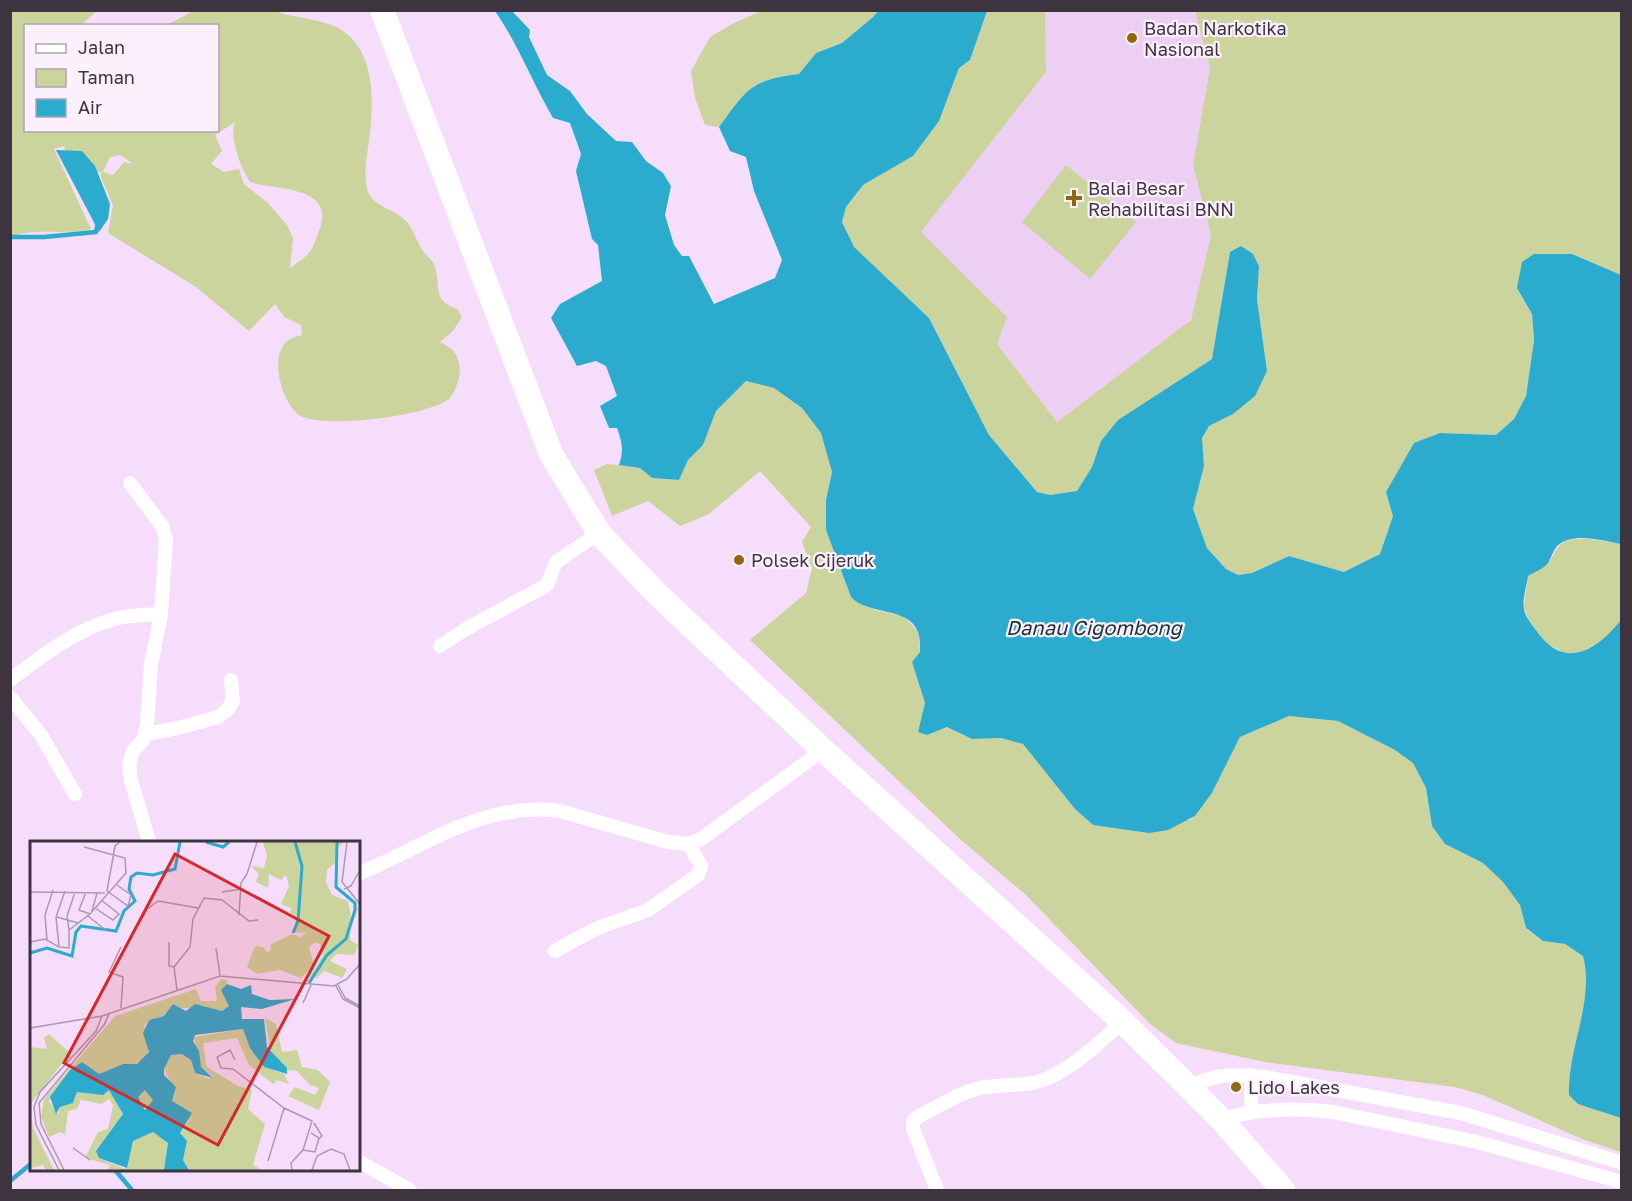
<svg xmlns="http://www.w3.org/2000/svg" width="1632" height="1201" viewBox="0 0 1632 1201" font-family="'Golos Text',sans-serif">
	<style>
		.built { fill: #eccff2 }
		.green { fill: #ccd49e; fill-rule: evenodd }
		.water { fill: #2baccf }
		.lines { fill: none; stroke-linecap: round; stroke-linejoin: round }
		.stream { stroke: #2baccf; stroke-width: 4.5 }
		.street { stroke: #fff; stroke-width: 14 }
		.highway { stroke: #fff; stroke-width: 24 }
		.poi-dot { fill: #90680f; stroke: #fbf0fc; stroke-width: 2 }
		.labels { text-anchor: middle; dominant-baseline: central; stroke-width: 4.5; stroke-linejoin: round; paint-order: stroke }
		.poi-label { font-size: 18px; fill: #3e3440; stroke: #fbf0fc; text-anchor: start }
		.water-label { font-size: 20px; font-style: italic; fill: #1c3037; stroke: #fbf0fc }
		.inset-river { fill: none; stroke: #2baccf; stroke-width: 3 }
		.inset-road { fill: none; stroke: #ac99b0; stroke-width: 1.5 }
		.view { fill: #d62828; fill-opacity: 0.15; stroke: #d62828; stroke-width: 3 }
		.inset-edge { fill: none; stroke: #3e3440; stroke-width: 3 }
	</style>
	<rect width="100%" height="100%" fill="#f6ddfb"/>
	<polygon class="built" points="1045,11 1195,11 1210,68 1193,165 1211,235 1191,320 1057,422 997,344 921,232 1046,72"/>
	<g class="green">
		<path d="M10,11H97L81,25L26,26V130H218V26L167,25L193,11H277L283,14C299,17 317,20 332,25C375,43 374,96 370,134C368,151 363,171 367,188C371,206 392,208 404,219C412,226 415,237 420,246C423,252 428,256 432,261C444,280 428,299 457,309L462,317L453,331L440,342C456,349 462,360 459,378C457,385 454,394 449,399C428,416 325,429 301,416C283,406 271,363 283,346C287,339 295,337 302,335L301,325L284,317L275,304L249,331L196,287L108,233L113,205L100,175L102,172L91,174L67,157L64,146L54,149L91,229C66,236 32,227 11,237ZM235,122C229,139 241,168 250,182C274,190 335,185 320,228C311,254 312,252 290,268L293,238L287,225L268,203L244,184L239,169L224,172L211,164L222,151L215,135ZM120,155L133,164L124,162L113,175L103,172L110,157Z"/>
		<path d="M761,11H878L873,17L842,43L816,53L799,74C750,80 747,89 719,127L705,125L695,98L691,71L710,37L734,23Z"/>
		<polygon points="987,11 1045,11 1046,72 921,232 1007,317 997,344 1057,422 1191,320 1211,235 1193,165 1210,68 1195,11 1621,11 1621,275 1572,254 1517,288 1532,314 1534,340 1526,396 1514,419 1496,435 1440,433 1393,516 1380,554 1344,572 1289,556 1252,573 1238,575 1226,569 1207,548 1193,509 1204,466 1202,438 1209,426 1233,414 1267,371 1257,299 1259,266 1230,252 1212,359 1118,420 1101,441 1092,467 1077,491 1050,495 1037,492 989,435 929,318 853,247 842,221 846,207 863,185 913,156 939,121 959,68 970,60"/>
		<polygon points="1066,165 1136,222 1090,279 1022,222"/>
		<path d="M746,381L774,388L802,408L821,433L832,472L826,500V530L851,597L875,610L903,616L918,631L920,652L912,662L925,703L927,735L947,727L972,739L1001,738L1023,744L1075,809L1093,825L1110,827L1190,820L1195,816L1212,793L1240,737L1289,716L1338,721L1395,750L1413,763L1426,788L1432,826L1445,844L1483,863L1503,882L1520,905L1526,929L1543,941L1565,944L1583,956C1595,1001 1567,1049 1569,1094L1621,1118V1152L1582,1139L1483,1095L1455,1087L1265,1062L1176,1043L1150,1024L1026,895L961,840L750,640L806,593L812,568L802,542L811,527L760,471L709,514L680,526L648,501L612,516L594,470L607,464L619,465L640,468L652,478L679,480L688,460L703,445L716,411Z"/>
		<path d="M1576,539H1590L1621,544V620L1609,637L1597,646L1577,654L1564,653L1545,643L1529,621L1524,608L1528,576C1533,573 1540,570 1545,566C1558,555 1553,541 1576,539Z"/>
	</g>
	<g class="water">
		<path d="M495,11H512L530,30L529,37L547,75L570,91L587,114L616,141L632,142L646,161L663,173L671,186L665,215L674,245L682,256H689L714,304L775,278L782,260L754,191L746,157L730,151L719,127C747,89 750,80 799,74L816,53L842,43L873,17L878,11H987L970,60L959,68L939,121L913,156L863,185L846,207L842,222L854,247L929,318L989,435L1037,492L1050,495L1077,491L1092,467L1101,441L1118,420L1212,359L1230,252L1241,246L1253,254L1259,266L1257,299L1267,371L1255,396L1233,414L1209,426L1202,438L1204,466L1193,509L1207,548L1226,569L1238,575L1252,573L1289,556L1344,572L1380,554L1393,516L1386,492L1414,443L1440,433L1496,435L1514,419L1526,396L1534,340L1532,314L1517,288L1522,262L1534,254H1572L1621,275V544C1603,541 1573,531 1557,546C1553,551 1551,558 1548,563C1544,569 1534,572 1528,576C1527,585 1522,599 1524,609C1525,617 1533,626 1538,633C1566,671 1598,649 1621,620V1118L1578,1104L1569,1095C1567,1049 1595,1001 1583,956L1565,944L1543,941L1526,928L1520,905L1503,882L1483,863L1445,844L1432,826L1426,788L1413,763L1395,750L1338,721L1289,716L1240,737L1212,793L1195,816L1168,830L1149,833L1093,825L1075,809L1023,744L1001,738L972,739L947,727L927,735L918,732L925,703L912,662L920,652C920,646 920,638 918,632C908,606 869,616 851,597L826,530V500L832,472L821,433L802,408L774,388L746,381L716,411L703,445L688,460L679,480L652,478L640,468L619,465C624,450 622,442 617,428H609L600,406L617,396L606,366L596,361L577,366L551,318L560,304L602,281L598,245L592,239L576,171L581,154L570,123L553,118C532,82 518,44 495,11Z"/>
		<polygon points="56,150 82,151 95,166 110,204 108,219 99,232"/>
	</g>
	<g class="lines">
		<g class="stream">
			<polyline points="10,237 44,237 96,232 98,222"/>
			<polyline points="115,1170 132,1190"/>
			<polyline points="10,1181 32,1163"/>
		</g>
		<g class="street">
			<polyline points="130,483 162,526 166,539 161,614 151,665 147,725 143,740 133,751 129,765 131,780 149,842"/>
			<polyline points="440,646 466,629 547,585 556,562 599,533"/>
			<path d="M10,680C42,656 75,630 114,619C129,615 146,615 161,614"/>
			<polyline points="10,697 41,735 75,794"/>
			<polyline points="146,734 178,728 218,717 227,710 233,701 231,680"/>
			<path d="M358,874C426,846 483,801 560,811L668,842L689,844L701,839L823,750"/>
			<polyline points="555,951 595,929 648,910 698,875 701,866 689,844"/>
			<polyline points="1251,1075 1251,1111"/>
			<path d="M1189,1088C1214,1072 1242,1074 1270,1078L1461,1113L1622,1163"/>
			<path d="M1221,1119C1258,1109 1295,1107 1333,1112L1477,1142L1622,1182"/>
			<polyline points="358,1161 410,1190"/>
			<path d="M937,1190L913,1129V1122L916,1118C936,1108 958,1093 980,1088C1003,1083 1026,1088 1048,1078C1076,1066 1099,1042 1123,1022"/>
		</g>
		<polyline class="highway" points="382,10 551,454 599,533 655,592 823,750 1123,1022 1221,1119 1283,1190"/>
	</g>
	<g class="poi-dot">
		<circle cx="1132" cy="38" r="6"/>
		<path d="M1071 189h6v6h6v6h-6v6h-6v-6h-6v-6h6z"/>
		<circle cx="739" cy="560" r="6"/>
		<circle cx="1236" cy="1087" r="6"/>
	</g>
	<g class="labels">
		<g class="poi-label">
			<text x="1144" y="28">Badan Narkotika<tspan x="1144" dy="21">Nasional</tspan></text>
			<text x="1088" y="188">Balai Besar<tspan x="1088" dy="21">Rehabilitasi BNN</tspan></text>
			<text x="751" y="560">Polsek Cijeruk</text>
			<text x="1248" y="1087">Lido Lakes</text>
		</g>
		<g class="water-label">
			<text x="1094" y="627">Danau Cigombong</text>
		</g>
	</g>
	<g transform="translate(30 841)">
		<rect width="330" height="330" fill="#f6ddfb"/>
		<path d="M233,1H315L308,6L306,21L297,29L296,41L302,54L318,60L321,75L318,76L323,77L324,65L328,67L320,89V99L328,104L324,114L306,113L300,120L317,128L312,137L294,130L287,137L280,136L292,116L290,103L285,101L279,106L284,124L271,137L250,129L227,133L217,126L225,105L233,106L237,111L241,109L240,104L262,93L270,96L276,92L263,91L267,76L260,72L261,67L251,63L259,45L256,34L251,39L239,33L238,47L226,41L229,33L221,25L234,27L237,15ZM191,138L198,139L193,152L199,165L197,168L188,171L179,167H141L134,175L119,179L114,185L120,204L116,217L105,224L93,223L69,233L50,222L40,229L19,260L28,273L30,266L44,261L47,251L82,249L93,275L78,293L69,317L95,328L103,300L123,291L138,301L134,329H78L80,324L55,317L68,291L78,288L83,264L79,258L72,263L51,259L47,268L38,270L35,294L30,291L19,296L11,276L14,258L85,175L166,148L171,160H187L185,146ZM235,177L246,183L252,211L267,209L272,226L288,229L300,241L289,269L258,255L265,246L285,254L289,247L280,244L267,230L258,229L241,211ZM213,188L220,207L234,226L254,233L259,243L247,239L243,243L219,224L207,197L173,202L177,226L208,245L222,249L218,268L235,283L223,324L232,329H159L153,319L156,305L150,292L159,279L142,260L145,250L134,228L141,214L153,213L161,219L165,232L179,238L183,235L170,226L164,196ZM19,193L40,212L2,261L1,272L3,287L24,329H16L13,324L0,327V206L17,208L14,197ZM106 258a9 9 0 1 1 18 0a9 9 0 1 1-18 0Z" fill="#ccd49e"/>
		<path d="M197,143L211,148L221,144L222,153L240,159L265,158L232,168L211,166L212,178H234L237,206L257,227V233L234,226L220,207L213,188L165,194L163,200L169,210L171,226L183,237L165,232L161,219L152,213L141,214L134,228V234L146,246L142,260L162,272L150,292L157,300L153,319L159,329H134L138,302L123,291L103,300L97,327L69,317L66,310L93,273L79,249L73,254L47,251L43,262L30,266L26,273L20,256L40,229L52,221L69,233L93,223H107L119,211L113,192L119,179L134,175L143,163L156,170L165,163L192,170L199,165L191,149ZM115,249L123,259L115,269L108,256Z" fill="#2baccf" fill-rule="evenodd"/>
		<path class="inset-river" d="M176,1L193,6L199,1M263,92L268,80L272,25L265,1M0,112L17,107L42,115L46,91L51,85L86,90L94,70L105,60L99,48L101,36L107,32L123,34L145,28L150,1M279,142L297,114L316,98L325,69V62L306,46L307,1"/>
		<path class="inset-road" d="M317,1L312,41L330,63M87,44L101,54L98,65L77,50L85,5L90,1M314,48L321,45L330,29M0,51L75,52M56,51L49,69L60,73M192,51L211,48M65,67L83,79L89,73L71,59M62,70L67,52M209,74L211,42L217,33L227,1M58,75L77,90M27,76L48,82M110,80L117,68L128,60L168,67M39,89L37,75L45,51M17,99L15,74L23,49M0,101L15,98L29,106L39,107V89L60,73L96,32L95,17L54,6M139,101V125L144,126M29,106L26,76L35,50M91,106L79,131L93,136L91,167M186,107L190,134M308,144L315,157L330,165M306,145L313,158L330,167M147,149L144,126L160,106L163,78L174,57L192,59L219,80L228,79M273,162L281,144M0,187L72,175L190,135L304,145L317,138L330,123M205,219L200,209L187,216L191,227L203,228L254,267L282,280L273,309L261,322L262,329M284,282L292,295L289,298M43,307L60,319M273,309L285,311L289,297L281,292M238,320L254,267M29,329L6,284L4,266L10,251L66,190L72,175M34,329L11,283L9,262L74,184L79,173M282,329L287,315L301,308L314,313L320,329"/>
		<path class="view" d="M145,13L299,95L188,304L34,222Z"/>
		<rect width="330" height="330" class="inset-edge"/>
	</g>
	<rect width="1632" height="1201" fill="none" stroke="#3e3440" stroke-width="24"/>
	<rect x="24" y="24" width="195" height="108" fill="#fbf0fc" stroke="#afa5b1" stroke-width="1.5"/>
	<rect x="36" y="44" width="30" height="9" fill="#ffffff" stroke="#afa5b1" stroke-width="1.5"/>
	<text x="78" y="54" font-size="18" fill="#3e3440">Jalan</text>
	<rect x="36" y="69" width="30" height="18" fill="#ccd49e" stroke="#afa5b1" stroke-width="1.5"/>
	<text x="78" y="84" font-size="18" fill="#3e3440">Taman</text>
	<rect x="36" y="99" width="30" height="18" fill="#2baccf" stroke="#afa5b1" stroke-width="1.5"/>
	<text x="78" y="114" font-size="18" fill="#3e3440">Air</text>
</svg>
